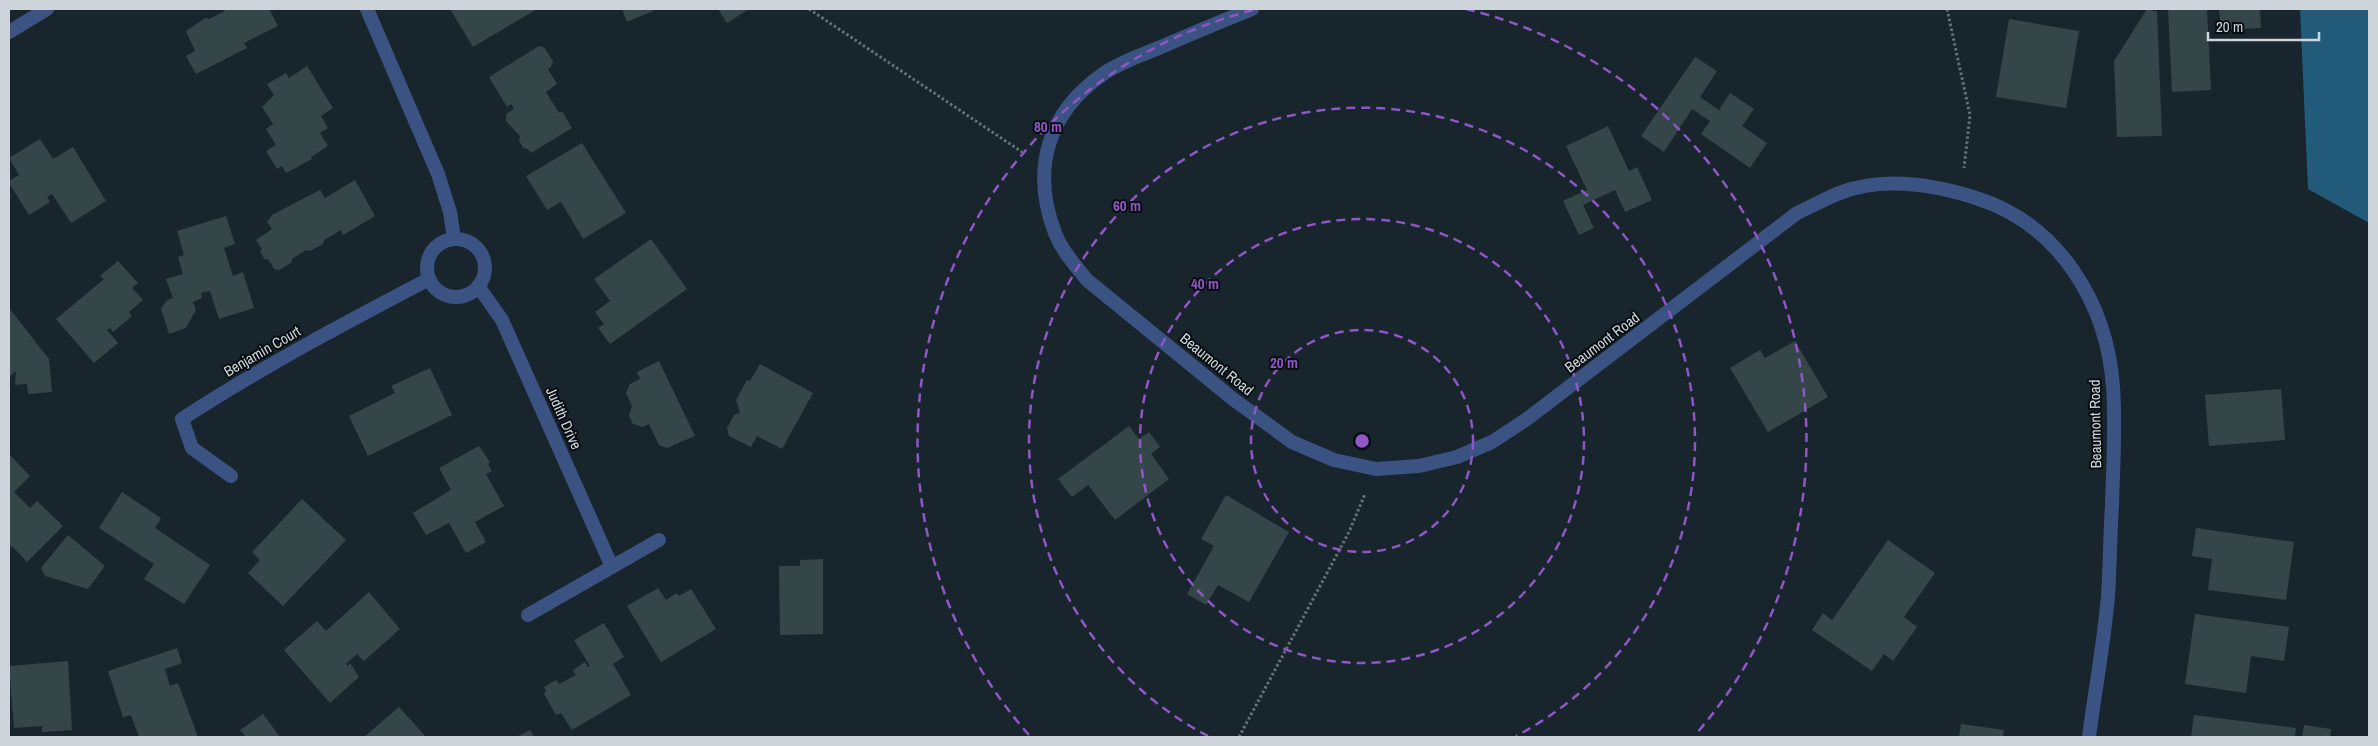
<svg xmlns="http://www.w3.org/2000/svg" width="2378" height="746" viewBox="0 0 2378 746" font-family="'Archivo Narrow',sans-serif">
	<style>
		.forest { fill: #225b79 }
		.building { fill: #344648 }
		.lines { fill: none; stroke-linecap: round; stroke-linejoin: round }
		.path { stroke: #667178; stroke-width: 3; stroke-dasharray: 2.5 2.5; stroke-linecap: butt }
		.minor { stroke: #3b5383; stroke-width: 14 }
		.ring { fill: none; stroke: #9056c6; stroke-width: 2.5; stroke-dasharray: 9 6 }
		.labels { text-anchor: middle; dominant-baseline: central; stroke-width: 4; stroke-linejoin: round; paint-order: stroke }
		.street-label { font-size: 15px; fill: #cdd5da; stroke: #080d11 }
		.centre { fill: #9056c6; stroke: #080d11; stroke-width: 2.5 }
		.ring-label { font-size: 15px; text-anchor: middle; font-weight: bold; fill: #9056c6; stroke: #080d11; stroke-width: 4; stroke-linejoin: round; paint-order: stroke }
	</style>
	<rect width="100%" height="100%" fill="#18252d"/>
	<polygon class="forest" points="2300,9 2369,9 2369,223 2308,189"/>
	<g class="building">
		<polygon points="224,9 269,9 278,26 244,43 247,48 196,74 186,56 195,51 186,31 205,18 209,19 225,11"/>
		<polygon points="450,9 537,9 473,47"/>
		<polygon points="622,9 652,9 653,11 627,22"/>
		<polygon points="718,9 749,9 727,23"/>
		<polygon points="2147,9 2157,12 2162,136 2117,137 2114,61"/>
		<polygon points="2168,9 2207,9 2211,90 2172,92"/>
		<polygon points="2219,9 2260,9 2261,28 2221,30"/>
		<polygon points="2009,19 2079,31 2066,108 1996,97"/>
		<polygon points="539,46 544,47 553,61 551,67 548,69 557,84 546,92 559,113 562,111 572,128 531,153 528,149 523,148 519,140 520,136 506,121 506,114 514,109 511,104 507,107 489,77"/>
		<polygon points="1695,57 1717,71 1700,97 1719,110 1730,93 1754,109 1742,126 1767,143 1750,168 1701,134 1710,121 1692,109 1664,152 1641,136"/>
		<polygon points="307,66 333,108 321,116 328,128 320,133 328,146 311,157 312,159 286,173 282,166 277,169 266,151 276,145 266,129 273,124 262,107 274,95 267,84 286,73 289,78"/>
		<polygon points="1608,126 1629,171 1637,167 1652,200 1625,212 1615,190 1583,205 1594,228 1579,235 1563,201 1587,190 1566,146"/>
		<polygon points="40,139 53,159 73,147 106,201 71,223 52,194 47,197 50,202 29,215 9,183 9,181 19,175 9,158"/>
		<polygon points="582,143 626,213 583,239 561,202 547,210 526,176"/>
		<polygon points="355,180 375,216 343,235 341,230 324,240 323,244 310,251 306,250 292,259 291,263 279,270 274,269 268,259 265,260 260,251 262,249 256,240 272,229 267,222 272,215 320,190 325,198"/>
		<polygon points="226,216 235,244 224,248 233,276 243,272 254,308 219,319 210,291 201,293 202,298 193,302 196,310 186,328 169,334 161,309 167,300 173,298 166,279 183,274 178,257 184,255 177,231"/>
		<polygon points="651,239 687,289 610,344 598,328 604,324 595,312 610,301 594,279"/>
		<polygon points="118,261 138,283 132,288 143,300 129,312 132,316 113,332 110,328 107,330 118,343 94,363 56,319 104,279 100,276"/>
		<polygon points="9,308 49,359 52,392 28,394 27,384 15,385 16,371 9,377"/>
		<polygon points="1795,341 1828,397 1768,432 1730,368 1760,350 1765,358"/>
		<polygon points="659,361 695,436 667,448 659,445 649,424 642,427 633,424 629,416 632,406 626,393 630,384 640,379 637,372"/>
		<polygon points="760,364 813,393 782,449 757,436 751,447 729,436 727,428 734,415 740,413 736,400 747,380 750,381"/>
		<polygon points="430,368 452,415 368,456 349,416 395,393 391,386"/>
		<polygon points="2281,389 2285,440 2209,446 2205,395"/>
		<polygon points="1129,426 1139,439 1149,432 1160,447 1151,454 1169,479 1115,520 1088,485 1072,497 1058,479"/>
		<polygon points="479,446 490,462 488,464 492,471 486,474 504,506 475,522 486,542 466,553 449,523 426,535 413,513 451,490 439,468"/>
		<polygon points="9,454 30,476 14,492 30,508 37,501 63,526 27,562 12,546 9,549"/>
		<polygon points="122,492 161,518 155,528 210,565 184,604 144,579 154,564 99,528"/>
		<polygon points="1226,495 1289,532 1249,602 1218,585 1206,605 1187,594 1214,546 1201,539"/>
		<polygon points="302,499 346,540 283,606 248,573 260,560 252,552"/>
		<polygon points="2196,528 2294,542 2286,600 2208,590 2212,559 2192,556"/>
		<polygon points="68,535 105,566 88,589 45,576 41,568"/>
		<polygon points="1888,540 1935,573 1904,617 1917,627 1893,661 1884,654 1872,671 1812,630 1823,613 1832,620"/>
		<polygon points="823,559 823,634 780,635 779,566 800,566 800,560"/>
		<polygon points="658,588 666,600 677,593 679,596 691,589 716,629 661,662 627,606"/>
		<polygon points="369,592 400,629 364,661 357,654 346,664 348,666 350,663 359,677 330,703 284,650 317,621 326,631"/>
		<polygon points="2195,614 2289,627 2284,661 2251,656 2246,693 2185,684"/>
		<polygon points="604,623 624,657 613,664 631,695 572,730 561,713 556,715 544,694 546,691 544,687 556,680 559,684 576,675 573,670 585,662 588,667 590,666 574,640"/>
		<polygon points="177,648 182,663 165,669 170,686 178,683 198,737 139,737 131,715 123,717 108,671"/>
		<polygon points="68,661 72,730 42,732 42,726 14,728 9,666"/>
		<polygon points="399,707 426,737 364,737"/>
		<polygon points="263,714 280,737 246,737 240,730"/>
		<polygon points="2194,715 2296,728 2295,737 2191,737"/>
		<polygon points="1961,724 2004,730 2003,737 1959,737"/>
		<polygon points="2304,725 2331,729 2330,737 2302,737"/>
		<polygon points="530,730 534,737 516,737"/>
	</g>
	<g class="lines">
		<g class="path">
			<polyline points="809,9 1022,152"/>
			<polyline points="1947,9 1970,115 1964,168"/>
			<polyline points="1239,737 1349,532 1365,494"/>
		</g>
		<g class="minor">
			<polyline points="367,9 438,174 450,212 454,238"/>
			<path d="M1252,9C1222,21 1191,34 1161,47C1142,55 1120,62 1103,74C1047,113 1031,170 1055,233C1062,251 1075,265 1087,280L1233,399L1292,442L1334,460L1376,469L1419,466L1457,457L1492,442L1527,419L1797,213C1810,207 1823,200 1837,194C1881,176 1932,184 1976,198C2059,224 2107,303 2113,387C2116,426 2113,466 2112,505C2110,536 2110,566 2108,596C2104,643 2095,690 2089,737"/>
			<polyline points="9,32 47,9"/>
			<circle cx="456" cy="268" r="29"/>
			<polyline points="478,286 502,320 612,567"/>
			<path d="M231,476L192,448L182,419C262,367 345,323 429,279"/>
			<polyline points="528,615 659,540"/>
		</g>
	</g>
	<g class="ring">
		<circle cx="1362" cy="441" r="111"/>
		<circle cx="1362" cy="441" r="222"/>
		<path d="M1208 736A333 333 0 1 1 1516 736"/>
		<path d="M1029 735A444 444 0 0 1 1258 9M1466 9A444 444 0 0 1 1695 735"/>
	</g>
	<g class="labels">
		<g class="street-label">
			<text transform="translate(1602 342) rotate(-37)">Beaumont Road</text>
			<text transform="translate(262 351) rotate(-30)">Benjamin Court</text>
			<text transform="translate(1217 364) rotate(39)">Beaumont Road</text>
			<text transform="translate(564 418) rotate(66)">Judith Drive</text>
			<text transform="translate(2095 424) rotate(-91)">Beaumont Road</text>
		</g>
	</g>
	<circle cx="1362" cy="441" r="8" class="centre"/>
	<g class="ring-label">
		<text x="1048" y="132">80 m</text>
		<text x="1127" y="211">60 m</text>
		<text x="1205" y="289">40 m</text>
		<text x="1284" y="368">20 m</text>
	</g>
	<rect width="2378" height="746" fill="none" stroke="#cdd5da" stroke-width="20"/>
	<path d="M2208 32v8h111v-8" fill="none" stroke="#cdd5da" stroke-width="2.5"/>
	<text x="2216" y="32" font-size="15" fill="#cdd5da" stroke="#080d11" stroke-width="4" paint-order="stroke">20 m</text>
</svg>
